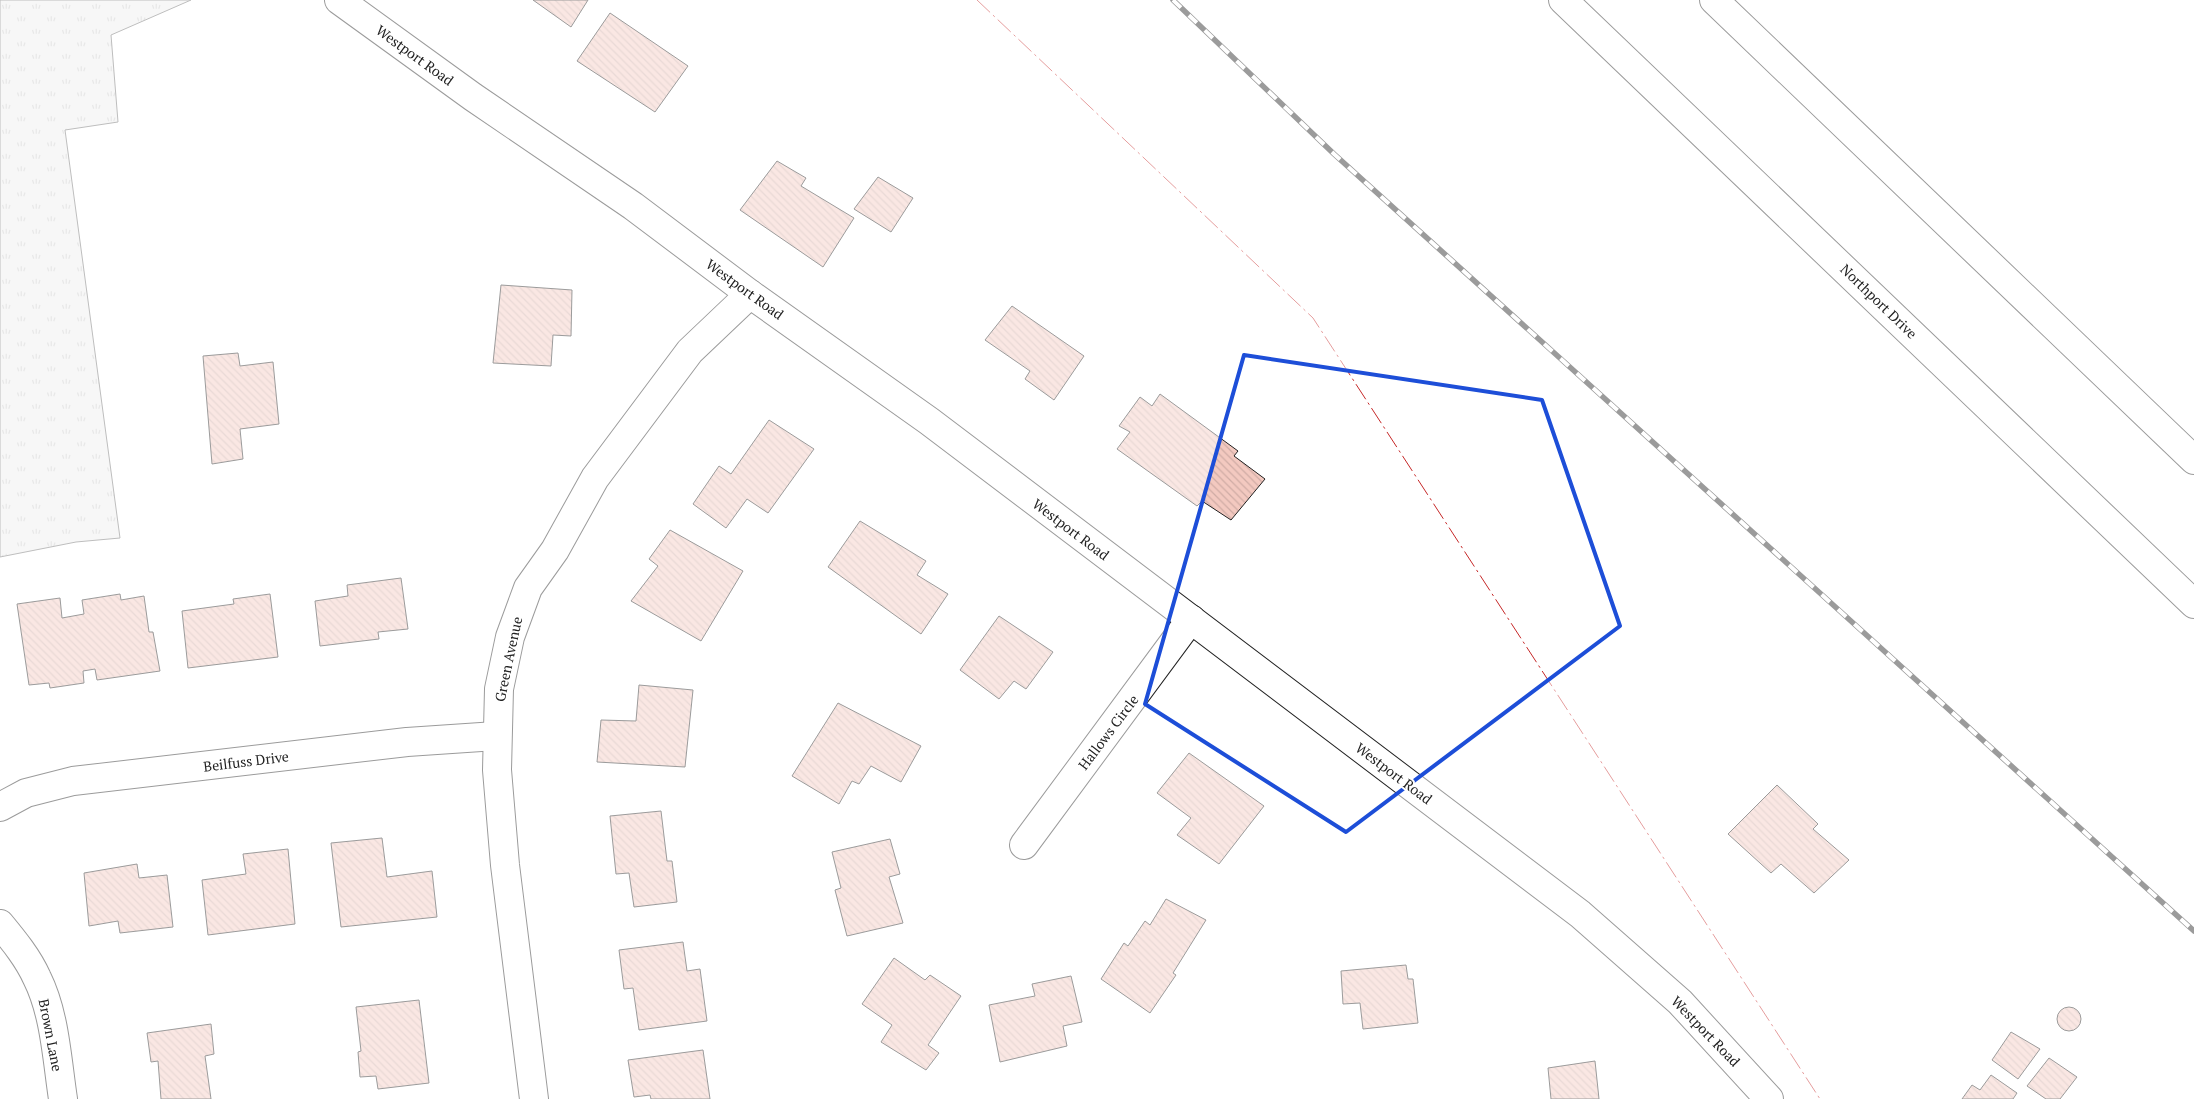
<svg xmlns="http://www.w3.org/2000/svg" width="2194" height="1099" viewBox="0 0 2194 1099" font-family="'PT Serif',serif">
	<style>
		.park { fill: url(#park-tufts); stroke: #6f6f6f }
		.building { fill: url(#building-back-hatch); stroke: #222 }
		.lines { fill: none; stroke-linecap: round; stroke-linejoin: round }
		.minor-casing { stroke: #222; stroke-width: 30 }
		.tertiary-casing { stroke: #222; stroke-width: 30 }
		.primary-casing { stroke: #222; stroke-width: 30 }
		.minor { stroke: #fff; stroke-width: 28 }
		.tertiary { stroke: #fff; stroke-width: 28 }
		.primary { stroke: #fff; stroke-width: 28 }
		.rail-casing { stroke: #222; stroke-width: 5.5 }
		.rail { stroke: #fff; stroke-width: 4; stroke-dasharray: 11; stroke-linecap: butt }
		.power { stroke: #c62828; stroke-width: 1; stroke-dasharray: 18 4 2.5 4; stroke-linecap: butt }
		.marked { fill: none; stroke: #1d4ed8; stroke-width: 4; stroke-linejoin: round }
		.labels { text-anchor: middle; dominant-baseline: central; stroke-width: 4; stroke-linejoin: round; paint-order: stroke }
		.street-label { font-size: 14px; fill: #222; stroke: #fff }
	</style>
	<defs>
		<pattern id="park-tufts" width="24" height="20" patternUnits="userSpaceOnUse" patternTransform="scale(1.25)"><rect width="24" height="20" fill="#eee"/><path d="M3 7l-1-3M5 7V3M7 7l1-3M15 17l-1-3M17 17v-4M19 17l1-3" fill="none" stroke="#ccc"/></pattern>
		<pattern id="building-back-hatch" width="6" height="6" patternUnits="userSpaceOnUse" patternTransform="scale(1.25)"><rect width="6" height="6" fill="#f3c9c0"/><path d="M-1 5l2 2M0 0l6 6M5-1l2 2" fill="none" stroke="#d0aca5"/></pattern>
	</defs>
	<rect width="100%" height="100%" fill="#fff"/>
	<polygon class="park" points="0,0 191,0 111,35 118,122 65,130 120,538 76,542 0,557"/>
	<g class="building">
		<polygon points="533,0 588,0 571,27"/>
		<polygon points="610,13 688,66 655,112 577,61"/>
		<polygon points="777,161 806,178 801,186 854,218 823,267 740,210"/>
		<polygon points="878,177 913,198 891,232 854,209"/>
		<polygon points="501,285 572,290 571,336 553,335 551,366 493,363"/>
		<polygon points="1012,306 1084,356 1054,400 1025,379 1030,371 985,340"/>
		<polygon points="238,353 240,366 273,362 279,424 240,429 243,459 212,464 203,356"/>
		<polygon points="1160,394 1238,451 1234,456 1265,479 1231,520 1202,501 1197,506 1117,449 1130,432 1119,426 1140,397 1152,406"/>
		<polygon points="769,420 814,449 768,513 747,499 726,528 693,504 719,466 731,474"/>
		<polygon points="860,521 926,561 917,575 948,594 921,634 828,567"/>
		<polygon points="670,530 743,571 701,641 631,601 658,566 649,559"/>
		<polygon points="401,578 408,629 378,632 379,639 320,646 315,601 348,596 347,585"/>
		<polygon points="120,594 121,600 144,596 149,632 153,632 160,671 97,680 95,669 83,671 84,683 50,688 49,683 29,685 17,604 60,598 62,618 84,614 82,600"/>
		<polygon points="270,594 278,657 188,668 182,611 234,604 233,599"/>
		<polygon points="999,616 1053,652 1026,689 1014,681 999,699 960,670"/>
		<polygon points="639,685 693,690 685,767 597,762 601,720 636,721"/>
		<polygon points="838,703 921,746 901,782 871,766 859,784 852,781 839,804 792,776"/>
		<polygon points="1189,753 1264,806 1219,864 1177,835 1191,818 1157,793"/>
		<polygon points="1777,785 1818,824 1813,829 1849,860 1814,893 1781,864 1771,873 1728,834"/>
		<polygon points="661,811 667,861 672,861 677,902 634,907 629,873 616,874 610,816"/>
		<polygon points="382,838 387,877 432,871 437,917 341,927 331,843"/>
		<polygon points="890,839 900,874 889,877 903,923 847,936 835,890 841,888 832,852"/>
		<polygon points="288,849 295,924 208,935 202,880 246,874 243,854"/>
		<polygon points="137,864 139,878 167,875 173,927 120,933 118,921 89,926 84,873"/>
		<polygon points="1166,899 1206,920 1173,973 1176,975 1150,1013 1101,979 1124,943 1128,946 1145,921 1150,925"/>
		<polygon points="683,942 687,971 700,969 707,1021 639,1030 633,988 624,989 619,950"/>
		<polygon points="894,958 925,980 930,975 961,996 928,1045 939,1053 926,1070 881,1042 892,1025 862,1004"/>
		<polygon points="1406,965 1408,979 1413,979 1418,1023 1363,1029 1360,1003 1343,1004 1341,971"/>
		<polygon points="1071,976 1082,1022 1063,1026 1067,1046 1000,1062 989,1005 1035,996 1032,984"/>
		<polygon points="419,1000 429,1083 378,1089 376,1076 360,1077 358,1052 361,1051 356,1007"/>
		<circle cx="2069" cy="1019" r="12"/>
		<polygon points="211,1024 214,1054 205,1056 211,1099 161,1099 158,1061 151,1062 147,1033"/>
		<polygon points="2011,1032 2040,1049 2018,1079 1992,1060"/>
		<polygon points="703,1050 710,1099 651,1099 650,1095 634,1097 628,1060"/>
		<polygon points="2049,1058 2077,1077 2060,1099 2046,1099 2027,1086"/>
		<polygon points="1595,1061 1599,1099 1551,1099 1548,1068"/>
		<polygon points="1991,1075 2017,1093 2013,1099 1962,1099 1972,1085 1980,1090"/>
	</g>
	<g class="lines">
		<defs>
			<g id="minor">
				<polyline points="0,807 26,793 73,781 407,742 496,736"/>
				<polyline points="1024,845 1191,619"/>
				<path d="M0,924C14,941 28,958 37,978C55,1014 57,1060 63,1099"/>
			</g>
			<g id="tertiary">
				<polyline points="339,0 473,97 633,206 750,294 929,421 1580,914 1680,1002 1769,1099"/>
				<polyline points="534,1099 505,865 497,770 499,689 510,637 528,588 555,550 595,478 690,351 750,294"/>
			</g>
			<g id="primary">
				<polyline points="1563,0 2194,604"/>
				<polyline points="1714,0 2194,460"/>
			</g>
		</defs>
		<use href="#minor" class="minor-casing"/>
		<use href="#tertiary" class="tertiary-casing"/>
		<use href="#primary" class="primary-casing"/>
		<use href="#minor" class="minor"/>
		<use href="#tertiary" class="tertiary"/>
		<use href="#primary" class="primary"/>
		<defs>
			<polyline id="rail" points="1173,0 1334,154 2194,931"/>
		</defs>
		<use href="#rail" class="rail-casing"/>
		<use href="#rail" class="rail"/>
		<polyline class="power" points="977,0 1313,318 1820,1099"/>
	</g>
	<path d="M0 0H2194V1099H0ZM1244,355L1542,400L1620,626L1346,832L1145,704Z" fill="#fff" fill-opacity=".55" fill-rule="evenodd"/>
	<path class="marked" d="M1244,355L1542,400L1620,626L1346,832L1145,704Z"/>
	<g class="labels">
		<g class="street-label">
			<text transform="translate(415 55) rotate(36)">Westport Road</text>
			<text transform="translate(745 289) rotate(36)">Westport Road</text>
			<text transform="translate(1879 301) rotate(44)">Northport Drive</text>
			<text transform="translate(1071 529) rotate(37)">Westport Road</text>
			<text transform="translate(508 659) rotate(-78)">Green Avenue</text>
			<text transform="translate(1108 732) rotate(-53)">Hallows Circle</text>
			<text transform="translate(246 761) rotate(-7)">Beilfuss Drive</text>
			<text transform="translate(1394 773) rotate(37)">Westport Road</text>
			<text transform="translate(1706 1031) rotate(46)">Westport Road</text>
			<text transform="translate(51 1035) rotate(79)">Brown Lane</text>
		</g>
	</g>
</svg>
